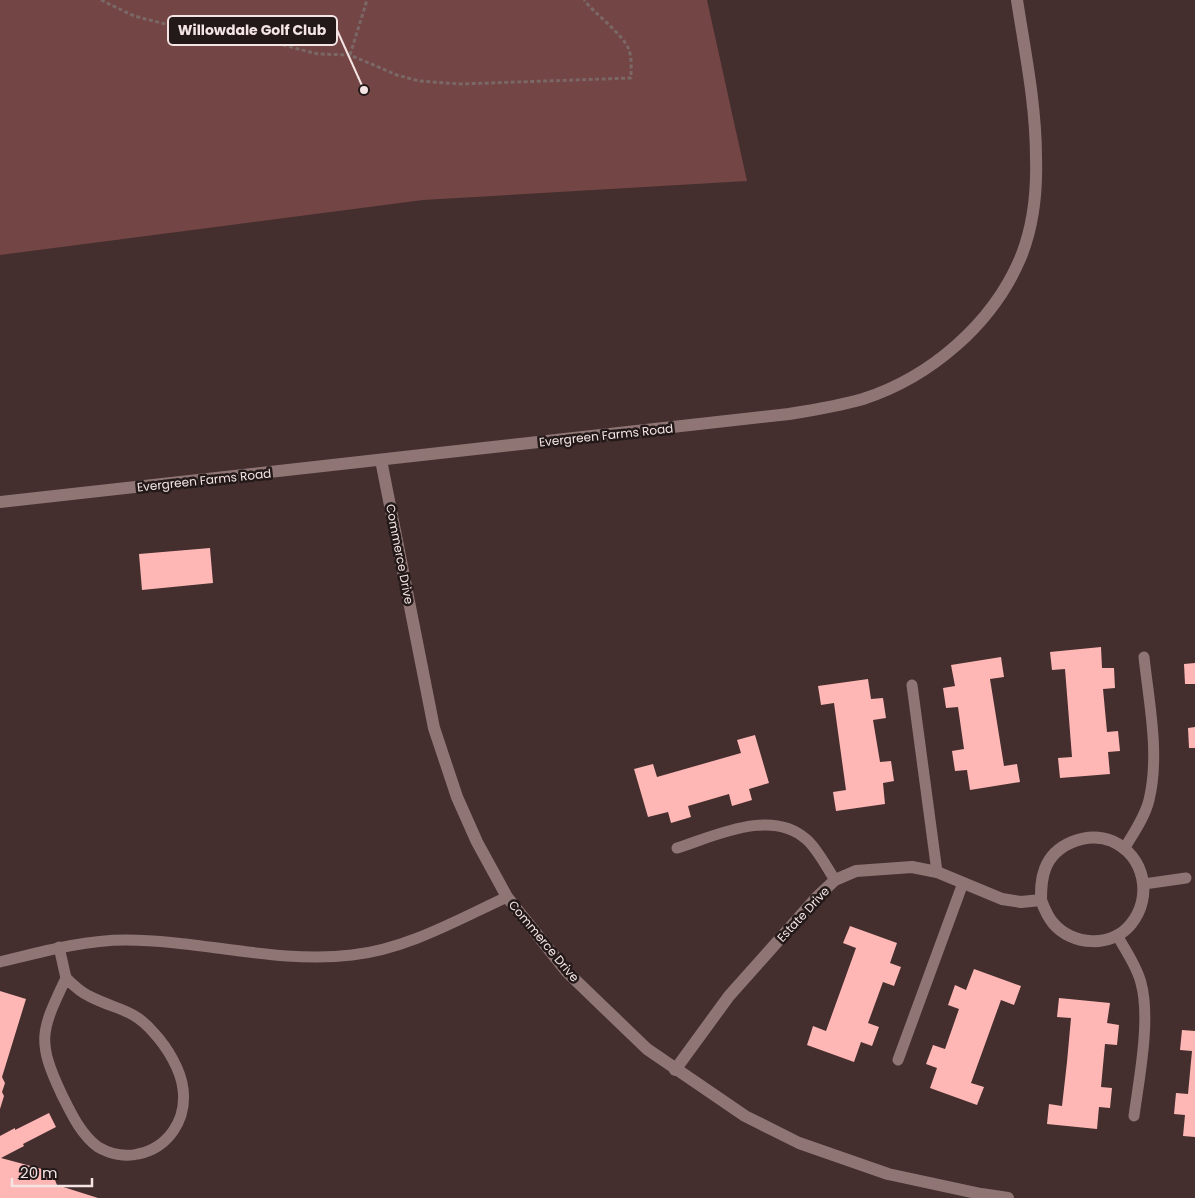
<svg xmlns="http://www.w3.org/2000/svg" width="1195" height="1198" viewBox="0 0 1195 1198" font-family="Poppins,sans-serif">
	<style>
		.green { fill: #734544 }
		.building { fill: #feb7b5 }
		.lines { fill: none; stroke-linecap: round; stroke-linejoin: round }
		.path { stroke: #7a6766; stroke-width: 3; stroke-dasharray: 4 2.5; stroke-linecap: butt }
		.lane { stroke: #8f7675; stroke-width: 11 }
		.street { stroke: #8f7675; stroke-width: 12 }
		.labels { text-anchor: middle; dominant-baseline: central; stroke-width: 5; stroke-linejoin: round; paint-order: stroke }
		.street-label { font-size: 12px; fill: #f4e5e4; stroke: #231919 }
		.leader { fill: none; stroke: #f4e5e4; stroke-width: 2 }
		.callout-dot { fill: #f4e5e4; stroke: #231919; stroke-width: 2 }
		.callout { fill: #231919; stroke: #f4e5e4; stroke-width: 2 }
		.callout-label { font-size: 14px; text-anchor: middle; font-weight: bold; fill: #f4e5e4 }
	</style>
	<rect width="100%" height="100%" fill="#442e2e"/>
	<polygon class="green" points="0,0 707,0 747,181 423,200 0,255"/>
	<g class="building">
		<polygon points="210,548 213,583 142,590 139,554"/>
		<polygon points="1101,647 1102,668 1114,668 1115,688 1103,689 1107,732 1118,731 1120,751 1108,752 1110,774 1060,778 1058,758 1072,757 1065,669 1052,670 1050,652"/>
		<polygon points="1001,657 1004,677 990,679 1004,766 1017,764 1020,782 970,790 967,770 955,771 952,751 964,749 958,707 946,708 943,688 955,686 951,665"/>
		<polygon points="1195,663 1195,684 1185,684 1184,664"/>
		<polygon points="868,679 871,699 883,698 886,718 873,720 880,762 891,761 894,781 883,783 885,804 836,811 833,792 846,790 834,703 821,705 818,686"/>
		<polygon points="1195,727 1195,748 1189,748 1188,728"/>
		<polygon points="755,735 769,783 749,789 752,800 732,806 729,794 688,806 691,817 671,823 668,812 648,817 634,769 653,764 657,777 741,753 737,740"/>
		<polygon points="850,926 897,943 890,963 901,967 894,986 883,982 868,1023 879,1027 872,1046 861,1042 854,1062 807,1045 813,1026 826,1031 856,948 843,943"/>
		<polygon points="974,969 1021,986 1014,1005 1001,1000 971,1083 984,1087 977,1105 930,1088 937,1068 926,1064 933,1045 945,1049 959,1009 948,1005 955,985 966,990"/>
		<polygon points="0,991 26,999 2,1077 5,1083 2,1092 4,1096 0,1109"/>
		<polygon points="1059,998 1110,1003 1107,1023 1119,1025 1117,1045 1105,1044 1101,1087 1112,1088 1110,1108 1099,1107 1097,1129 1047,1124 1049,1104 1062,1106 1067,1062 1071,1018 1057,1017"/>
		<polygon points="1182,1030 1195,1031 1195,1137 1183,1136 1185,1115 1174,1114 1176,1093 1188,1094 1192,1051 1180,1050"/>
		<polygon points="49,1113 56,1127 23,1144 24,1146 1,1158 42,1169 46,1177 55,1180 57,1185 98,1198 0,1198 0,1136 15,1128 15,1130"/>
	</g>
	<g class="lines">
		<g class="path">
			<path d="M101,0L134,16L177,27L267,41L318,54L350,55L397,75L419,81L461,84L631,78C631,69 632,58 629,50C624,35 594,13 584,0"/>
			<polyline points="350,55 367,0"/>
		</g>
		<g class="lane">
			<polyline points="912,685 937,872"/>
			<path d="M677,848C715,836 771,808 806,839C817,848 827,868 835,880"/>
			<path d="M1124,849C1133,834 1145,817 1149,800C1160,755 1149,703 1144,657"/>
			<polyline points="1144,884 1186,878"/>
			<path d="M1117,935C1125,950 1137,966 1141,983C1151,1019 1139,1079 1134,1116"/>
			<polyline points="59,947 66,978"/>
			<path d="M0,962C41,952 83,940 126,940C201,940 277,964 352,955C407,949 457,920 507,897"/>
			<path d="M66,978C73,985 80,992 89,996C116,1010 133,1008 154,1033C167,1047 181,1070 183,1089C187,1120 168,1148 138,1154C125,1157 110,1154 98,1147C81,1135 71,1113 62,1095C36,1040 41,1031 66,978Z"/>
			<polyline points="898,1060 963,883"/>
		</g>
		<g class="street">
			<polyline points="381,460 434,728 457,797 477,842 507,897 567,972 647,1049 745,1116 799,1143 888,1174 981,1194 1008,1198"/>
			<path d="M0,502L789,414C814,410 839,406 863,399C931,377 992,324 1020,259C1033,228 1037,191 1036,158C1036,105 1025,52 1017,0"/>
			<path d="M675,1070L729,996L818,896L835,880L856,871L912,867L937,872L1002,899L1021,902L1041,900C1044,908 1047,916 1053,923C1072,946 1112,948 1131,924C1153,897 1145,856 1112,841C1087,831 1054,844 1045,869C1041,879 1041,889 1041,900"/>
		</g>
	</g>
	<g class="labels">
		<g class="street-label">
			<text transform="translate(606 435) rotate(-6)">Evergreen Farms Road</text>
			<text transform="translate(204 480) rotate(-6)">Evergreen Farms Road</text>
			<text transform="translate(400 554) rotate(79)">Commerce Drive</text>
			<text transform="translate(803 914) rotate(-47)">Estate Drive</text>
			<text transform="translate(544 941) rotate(50)">Commerce Drive</text>
		</g>
	</g>
	<path class="leader" d="M364 90L337 30"/>
	<circle class="callout-dot" cx="364" cy="90" r="5"/>
	<rect class="callout" x="168" y="16" width="169" height="29" rx="5"/>
	<g class="callout-label">
		<text x="252" y="35">Willowdale Golf Club</text>
	</g>
	<path d="M12 1178v8h80v-8" fill="none" stroke="#f4e5e4" stroke-width="2.5"/>
	<text x="20" y="1178" font-size="15" fill="#f4e5e4" stroke="#231919" stroke-width="4" paint-order="stroke">20 m</text>
</svg>
